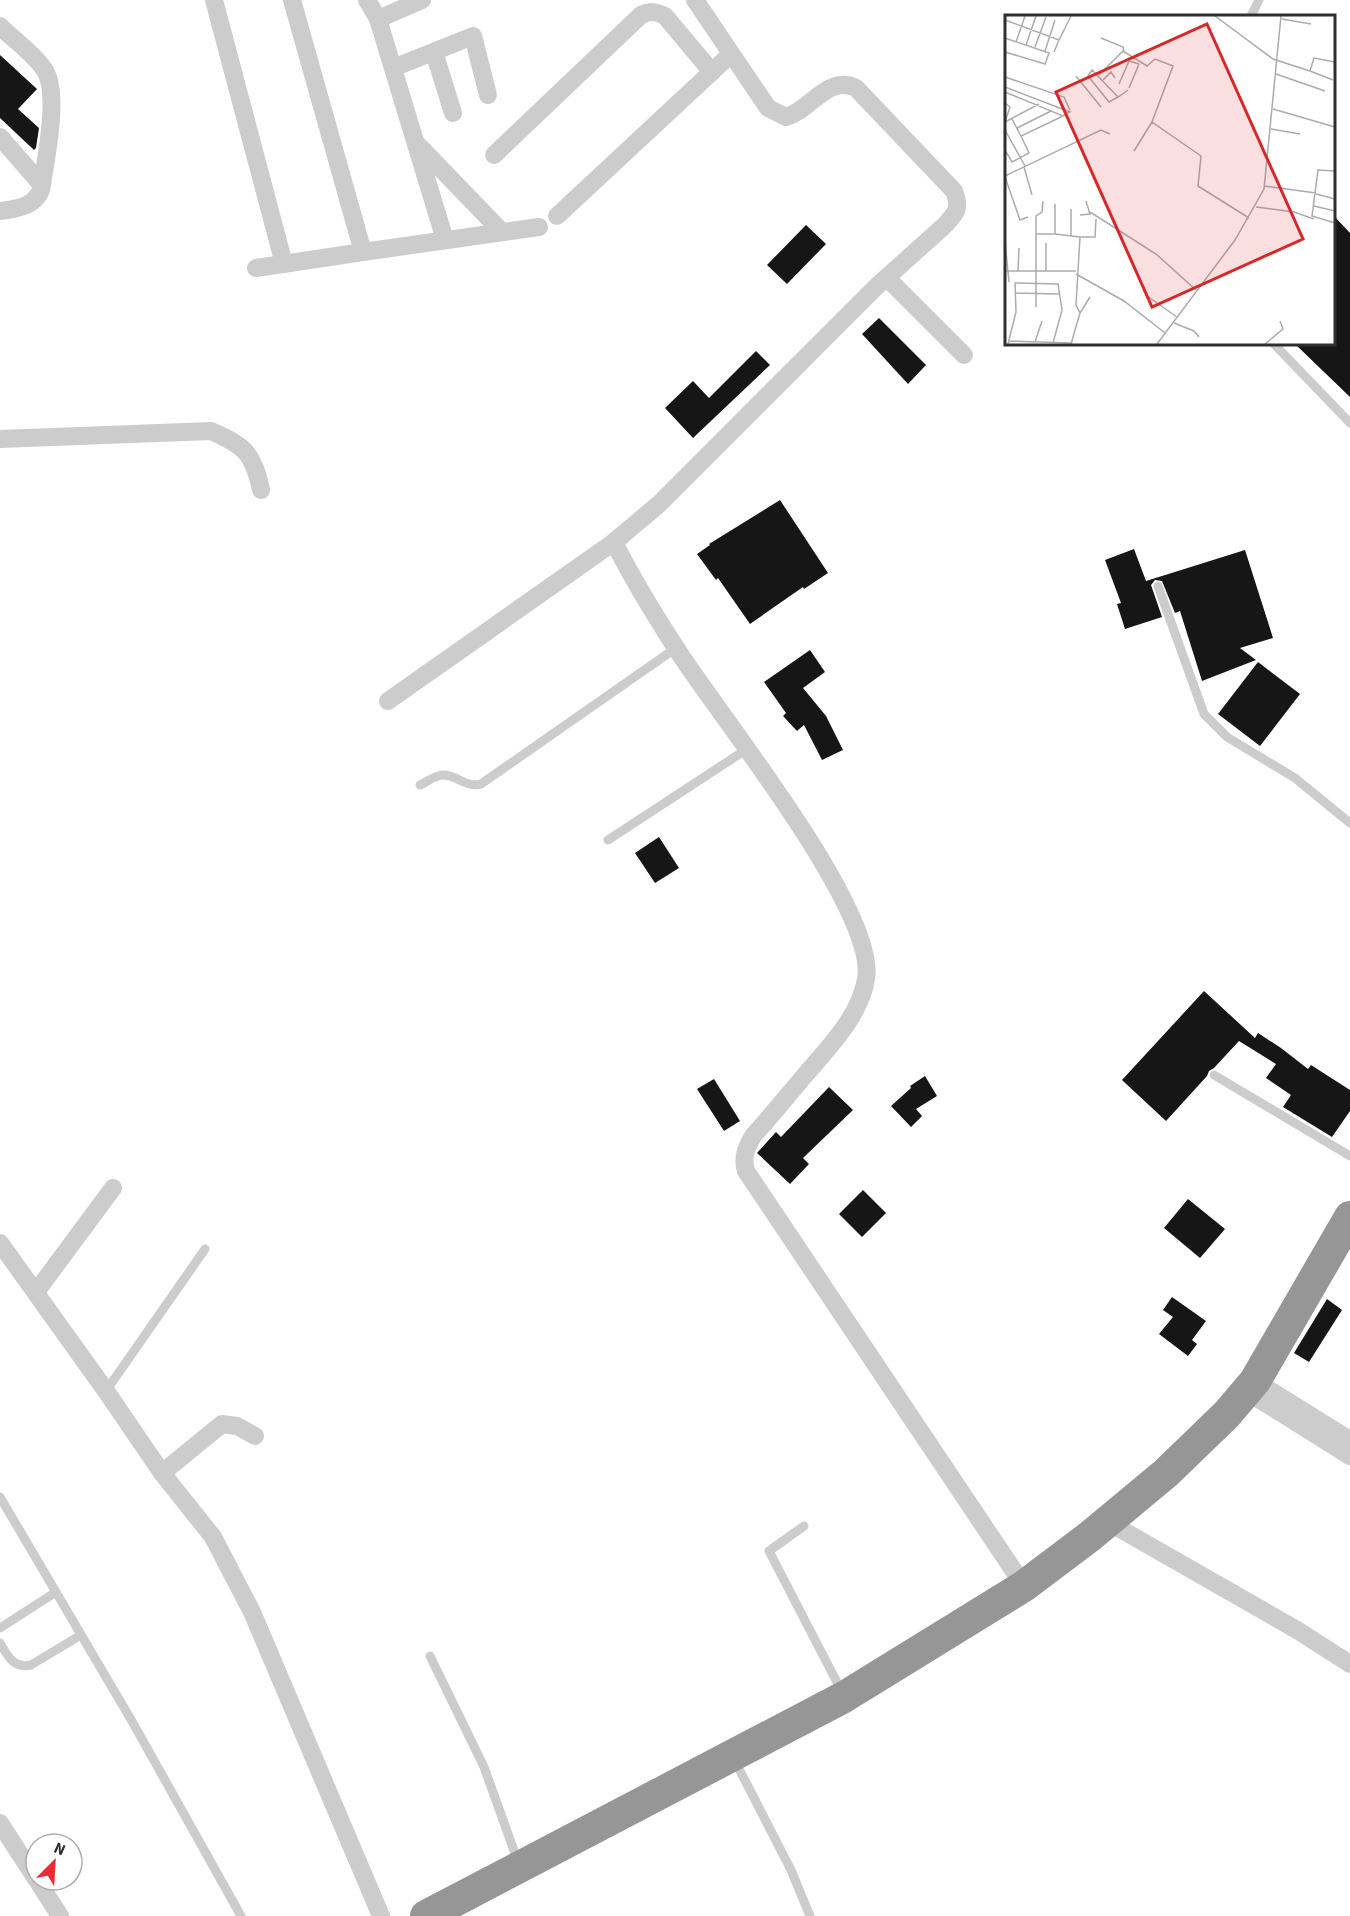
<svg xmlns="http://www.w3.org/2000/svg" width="1350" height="1916" viewBox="0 0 1350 1916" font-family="'Source Sans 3',sans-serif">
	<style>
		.building { fill: #161616 }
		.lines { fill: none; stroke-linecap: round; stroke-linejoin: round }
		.lane { stroke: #ccc; stroke-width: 9 }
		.street { stroke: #ccc; stroke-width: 18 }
		.highway { stroke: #969696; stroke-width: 32 }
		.inset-road { fill: none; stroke: #acacac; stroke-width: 1.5 }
		.view { fill: #d62828; fill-opacity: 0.15; stroke: #d62828; stroke-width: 3 }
		.inset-edge { fill: none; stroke: #2f2f2f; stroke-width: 3 }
	</style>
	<rect width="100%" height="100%" fill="#fff"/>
	<g class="building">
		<polygon points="0,55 37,89 18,109 39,128 36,148 34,150 0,118"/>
		<polygon points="1334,216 1350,233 1350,397 1295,344 1334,344"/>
		<polygon points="806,225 826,244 787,284 767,265"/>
		<polygon points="879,318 926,365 908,384 862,334"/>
		<polygon points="756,351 770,365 693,438 665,408 693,381 709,398"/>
		<polygon points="780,500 828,573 804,589 803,587 750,624 718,578 716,580 697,554 710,545 709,544"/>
		<polygon points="1134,549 1146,581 1245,550 1273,638 1240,648 1256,660 1202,681 1180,611 1175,613 1162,581 1155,580 1151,585 1162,617 1125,629 1117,604 1121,603 1105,560"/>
		<polygon points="810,650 825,672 803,688 826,716 843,750 822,760 804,725 797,731 783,716 786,713 764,682"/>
		<polygon points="1258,662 1300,694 1260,746 1218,714"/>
		<polygon points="659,837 679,868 655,883 635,853"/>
		<polygon points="1204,991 1255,1038 1258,1033 1281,1048 1308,1069 1311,1065 1350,1090 1350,1111 1332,1137 1283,1107 1291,1095 1266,1078 1276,1064 1239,1041 1214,1068 1209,1071 1207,1076 1166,1121 1122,1080"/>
		<polygon points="925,1076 937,1096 916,1109 922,1116 911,1127 891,1106 911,1088 910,1086"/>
		<polygon points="714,1079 740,1121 724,1131 697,1089"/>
		<polygon points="829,1087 853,1110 803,1158 809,1164 790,1184 757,1153 776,1132 781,1137"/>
		<polygon points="863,1190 886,1213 862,1237 839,1214"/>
		<polygon points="1188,1199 1225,1229 1200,1258 1164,1228"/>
		<polygon points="1172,1297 1206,1321 1192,1340 1197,1344 1188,1356 1159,1334 1173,1317 1163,1310"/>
		<polygon points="1327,1299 1342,1310 1309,1362 1294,1353"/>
	</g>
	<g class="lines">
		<g class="lane">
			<polyline points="1251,16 1259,0"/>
			<polyline points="1274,344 1350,423"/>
			<polyline points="1158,586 1204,714 1227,737 1295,778 1350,823"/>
			<path d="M420,785C427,782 435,775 443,775C457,775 466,788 481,784L676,648"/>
			<polyline points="608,840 747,749"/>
			<polyline points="1214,1075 1350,1156"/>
			<polyline points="106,1391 205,1249"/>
			<polyline points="0,1497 133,1723 241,1916"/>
			<polyline points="804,1526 769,1551 842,1692"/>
			<polyline points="0,1628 56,1592"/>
			<path d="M0,1643C8,1656 13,1669 31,1665L81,1635"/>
			<polyline points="430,1656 484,1767 518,1862"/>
			<polyline points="735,1761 791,1870 810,1916"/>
		</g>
		<g class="street">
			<polyline points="214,0 284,264"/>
			<polyline points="292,0 363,252 539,227"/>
			<polyline points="367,0 378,19 445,240"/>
			<path d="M695,0L768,108L786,117C811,110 828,74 856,88L954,191C961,209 956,213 944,226L877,286L659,504L614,542C632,578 654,614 676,648C717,713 878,910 866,979C860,1016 829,1047 806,1074C788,1095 771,1116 753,1136C746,1148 742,1158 746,1171L1024,1586"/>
			<polyline points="378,19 422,0"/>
			<path d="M0,26C14,40 33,53 44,69C60,92 46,157 42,185"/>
			<polyline points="434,52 453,113"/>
			<polyline points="393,68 473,36 488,95"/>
			<path d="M0,137L42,185C39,205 19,209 0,211"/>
			<polyline points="419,146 502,232"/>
			<path d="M494,155L641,15C650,11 656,11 665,16L712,72"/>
			<polyline points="557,216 731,54"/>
			<polyline points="256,268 363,252"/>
			<polyline points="887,278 964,355"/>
			<path d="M0,439L211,431C245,446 253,453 261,490"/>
			<polyline points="388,701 614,542"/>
			<polyline points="0,1243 106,1391 162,1473 213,1537 252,1612 381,1916"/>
			<polyline points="36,1292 113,1188"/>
			<polyline points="1255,1381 1350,1440"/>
			<polyline points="1246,1391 1350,1456"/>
			<polyline points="162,1473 222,1424 237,1426 255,1436"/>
			<polyline points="1108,1522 1297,1630 1350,1664"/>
			<polyline points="0,1823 36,1879"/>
			<polyline points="37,1880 60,1916"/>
		</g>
		<polyline class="highway" points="426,1916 844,1697 1024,1586 1089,1537 1166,1473 1227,1414 1255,1381 1350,1217"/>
	</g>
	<g transform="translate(1005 15)">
		<rect width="330" height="330" fill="#fff"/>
		<path class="inset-road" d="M210,1L268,44L305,56L309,43L330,47M277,4L306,9M0,5L54,25L49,37M0,23L44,38L40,49L0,37M96,23L118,32L119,36M54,25L66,1M11,27L20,1M21,30L31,1M30,32L41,2M40,36L50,5M305,56L328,65M271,59L320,76M94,60L118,36L142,51L150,44L168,51L147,107L196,141L193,171L244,203M71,61L96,92M0,62L59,82L65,95M98,65L106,57L110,63M114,69L124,46L134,49M0,72L65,97L58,101L0,77M124,73L134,49M113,82L87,55L83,61L104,87L113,82L119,78L123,75M0,88L5,92L0,107M268,94L330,112M7,104L16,121M0,107L34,89M12,113L46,96M266,114L295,119M0,115L20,151M0,135L7,147L24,138L16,121L58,101M129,136L147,107M19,152L27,180M330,156L313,155L307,201L330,208M0,161L96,115L105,119M0,162L15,205L23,202M260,171L311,178M311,179L330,184M309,191L330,196M251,192L289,197L309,204M85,197L151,239L191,275M75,200L85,199L81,186M31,219H50V189M50,219L75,222M66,221V194M0,227L4,267M41,228V256M0,256H71M13,256L14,233M71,259L119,286L160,318M10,278L54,279M142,281L172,302M31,292V201L37,197L38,186M75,298L85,282M169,308L189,316L194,322M4,326L66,328M30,327L37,306M3,329L11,297L10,268L53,269L57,295L48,328M66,329L75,298L71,290L75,222H90L91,204M152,329L230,225L259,174L276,1M260,329L278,314L275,306"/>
		<path class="view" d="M202,9L298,224L147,292L51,77Z"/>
		<rect width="330" height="330" class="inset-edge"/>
	</g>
	<g transform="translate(54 1862) rotate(24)"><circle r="28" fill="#ffffff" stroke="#acacac" stroke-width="1.5"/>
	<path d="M0-4.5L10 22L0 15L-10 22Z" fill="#ed2a31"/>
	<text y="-9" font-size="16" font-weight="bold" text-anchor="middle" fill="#2f2f2f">N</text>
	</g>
</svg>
